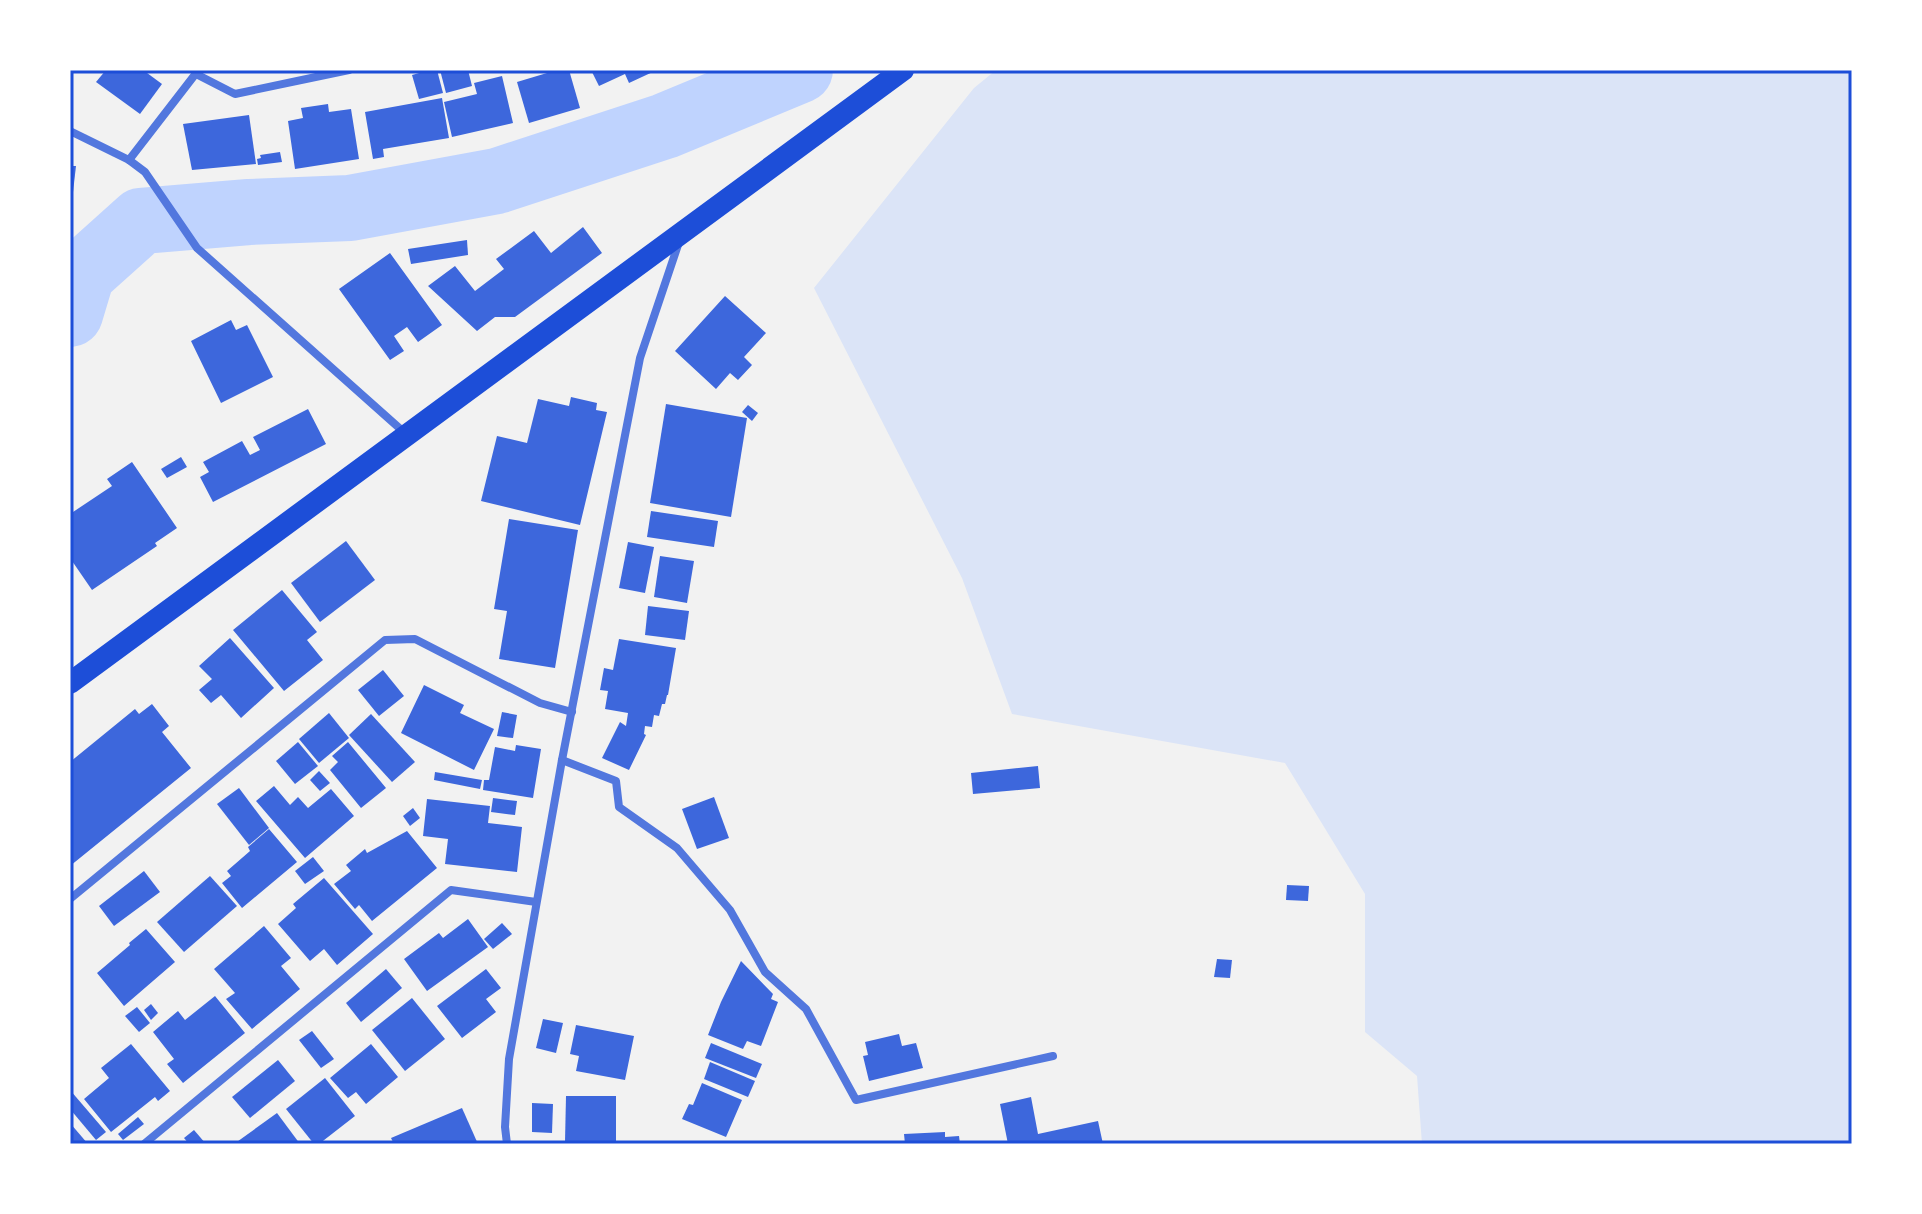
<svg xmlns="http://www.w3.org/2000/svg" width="1922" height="1214" viewBox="0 0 1922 1214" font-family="'Archivo Narrow',sans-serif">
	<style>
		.green { fill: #dbe4f7 }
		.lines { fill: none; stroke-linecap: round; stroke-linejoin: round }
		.river { stroke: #bfd3fe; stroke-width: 66 }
		.building { fill: #3d67dc }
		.minor { stroke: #5277de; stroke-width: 8 }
		.trunk { stroke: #1d4ed8; stroke-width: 22 }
		.neatline { fill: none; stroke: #1d4ed8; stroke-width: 3 }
	</style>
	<rect width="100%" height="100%" fill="#f2f2f2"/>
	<polygon class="green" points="996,70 1852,70 1852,1144 1422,1144 1417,1076 1365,1032 1365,894 1285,763 1012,714 962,578 814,288 974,88"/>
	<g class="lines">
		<polyline class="river" points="70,314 82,274 141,221 249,212 350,208 497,181 665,126 800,70"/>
	</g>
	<g class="building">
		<polygon points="106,70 143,70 162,84 140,114 96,82"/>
		<polygon points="430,70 437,70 443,93 419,99 412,75"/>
		<polygon points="440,70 468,70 472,86 446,93"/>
		<polygon points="557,70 569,70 580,108 529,123 517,82"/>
		<polygon points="591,70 657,70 629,83 625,74 599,86"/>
		<polygon points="502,76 513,123 452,137 444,102 477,94 474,83"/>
		<polygon points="442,98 449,138 383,149 384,157 373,159 365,112"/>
		<polygon points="328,104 329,112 351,109 359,159 295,169 288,121 303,118 301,108"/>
		<polygon points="249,115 256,164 192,170 183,124"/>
		<polygon points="280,152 282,162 258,165 257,159 261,158 260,155"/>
		<polygon points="70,166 76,166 73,192 70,192"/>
		<polygon points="583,227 602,253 515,317 495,317 477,331 428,286 455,266 475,291 504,269 496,259 534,231 551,253"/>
		<polygon points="467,240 468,255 411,264 408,249"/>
		<polygon points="390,253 442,325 418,342 407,327 394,336 404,351 390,360 339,289"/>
		<polygon points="725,296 766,333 744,357 752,365 738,380 730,373 716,389 675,351"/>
		<polygon points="231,320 236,330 247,325 273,377 221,403 191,341"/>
		<polygon points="571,397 597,403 596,410 607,412 580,525 481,501 497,436 527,443 538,399 569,406"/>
		<polygon points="666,404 747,418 731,517 650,503"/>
		<polygon points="748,405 758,413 752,421 742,412"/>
		<polygon points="308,409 326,444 213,502 200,477 209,472 203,462 242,441 250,455 260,450 253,437"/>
		<polygon points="181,457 187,467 167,478 161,469"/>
		<polygon points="132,462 177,528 155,543 157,546 92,590 70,558 70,514 112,486 107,479"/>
		<polygon points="651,511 718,521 714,547 647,537"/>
		<polygon points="509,519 578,530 555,668 499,659 507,611 494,609"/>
		<polygon points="346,541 375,580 320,622 291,583"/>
		<polygon points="628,542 654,547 645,593 619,588"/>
		<polygon points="660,556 694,561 687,603 654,597"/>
		<polygon points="282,590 317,632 307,640 323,660 284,691 233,630"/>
		<polygon points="648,606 689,611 685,640 645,635"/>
		<polygon points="230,638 274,688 241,718 221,695 211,703 199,690 212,679 199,666"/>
		<polygon points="619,639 676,648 668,695 667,695 665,704 662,704 659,716 654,715 652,727 645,726 644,734 646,735 629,770 602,758 620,722 626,726 628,713 605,709 608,691 600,690 604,668 613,670"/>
		<polygon points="383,670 404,696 379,716 358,690"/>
		<polygon points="424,685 464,705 460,713 494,729 474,770 401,733"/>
		<polygon points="152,704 169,726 162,732 191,768 70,866 70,762 135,709 139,714"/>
		<polygon points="502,712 517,715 513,738 497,736"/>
		<polygon points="329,713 349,738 319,763 299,739"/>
		<polygon points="371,714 415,762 392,782 349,735"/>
		<polygon points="298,742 318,766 295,784 276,761"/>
		<polygon points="348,742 386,788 361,808 330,770 338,762 332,756"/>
		<polygon points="516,745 541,749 533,798 483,790 484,780 489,780 495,747 515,751"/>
		<polygon points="1038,766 1040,788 973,794 971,773"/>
		<polygon points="319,771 330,783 320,791 310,780"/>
		<polygon points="435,772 482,780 480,789 434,780"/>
		<polygon points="274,786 290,805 298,797 308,808 331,789 354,816 305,858 256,801"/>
		<polygon points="239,788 269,828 249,845 217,804"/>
		<polygon points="714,797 729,838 697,849 682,809"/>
		<polygon points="493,798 517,801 515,815 491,812"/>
		<polygon points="427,799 490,806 488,823 522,827 517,872 445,864 448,839 423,836"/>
		<polygon points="413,808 420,818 410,826 403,816"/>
		<polygon points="269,829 297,862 242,908 222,883 231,876 227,871 250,851 248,847"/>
		<polygon points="407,831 437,868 372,921 359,905 355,909 334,884 351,871 346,865 365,849 367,853"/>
		<polygon points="313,857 324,871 305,884 295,871"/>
		<polygon points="144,871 160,892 114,926 99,906"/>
		<polygon points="210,876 237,906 184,952 157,922"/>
		<polygon points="324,878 373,934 337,965 324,949 310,961 278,924 296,908 293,904"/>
		<polygon points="1287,885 1309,886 1308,901 1286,900"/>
		<polygon points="468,919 488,947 427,991 404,959 439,933 443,938"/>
		<polygon points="502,923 512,934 493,949 484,939"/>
		<polygon points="264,926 291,958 281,966 300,989 252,1029 226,999 235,993 214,969"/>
		<polygon points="146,929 175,962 124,1006 97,973 130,945 129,943"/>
		<polygon points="1217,959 1232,960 1230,978 1214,977"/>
		<polygon points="741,961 773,994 771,999 778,1002 761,1046 747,1041 743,1049 708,1035 721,1002"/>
		<polygon points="386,969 402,988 361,1022 346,1003"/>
		<polygon points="486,969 501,988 486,999 496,1012 462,1038 437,1006"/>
		<polygon points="215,996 245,1033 183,1083 167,1064 174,1059 153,1032 178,1011 185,1020"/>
		<polygon points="412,998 445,1039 405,1071 372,1030"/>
		<polygon points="151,1004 158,1013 151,1020 144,1010"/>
		<polygon points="137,1007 150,1023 139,1032 125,1016"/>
		<polygon points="543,1019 563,1023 556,1053 536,1048"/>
		<polygon points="576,1025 634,1036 625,1080 576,1071 579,1056 570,1054"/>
		<polygon points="312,1031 334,1059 321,1068 299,1040"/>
		<polygon points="899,1034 902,1046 916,1043 923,1068 869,1081 863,1056 868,1055 865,1042"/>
		<polygon points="711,1043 762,1064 756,1078 705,1058"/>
		<polygon points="131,1044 170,1091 158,1101 155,1097 111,1132 84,1099 109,1078 101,1068"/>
		<polygon points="371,1044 398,1077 366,1104 356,1092 348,1098 330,1078"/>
		<polygon points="278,1060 295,1081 250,1118 232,1097"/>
		<polygon points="710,1062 755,1081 748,1097 704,1079"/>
		<polygon points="325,1078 355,1116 319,1144 314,1144 286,1109"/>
		<polygon points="702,1083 742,1100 726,1137 682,1119 689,1104 693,1105"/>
		<polygon points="70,1090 106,1132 96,1140 70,1109"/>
		<polygon points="566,1096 616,1096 616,1143 565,1142"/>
		<polygon points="1031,1097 1038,1134 1098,1121 1103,1144 1008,1144 1000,1104"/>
		<polygon points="532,1103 553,1104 552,1133 532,1132"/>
		<polygon points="462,1108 478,1144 394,1144 391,1138"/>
		<polygon points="277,1113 300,1144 234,1144"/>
		<polygon points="138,1117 144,1124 123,1140 118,1134"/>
		<polygon points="70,1123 88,1144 70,1144"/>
		<polygon points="194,1130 206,1144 189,1144 184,1138"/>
		<polygon points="945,1132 945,1137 959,1136 960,1144 905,1144 904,1134"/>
	</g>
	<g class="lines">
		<g class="minor">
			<polyline points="196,74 235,94 349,70"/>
			<polyline points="70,131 129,160 145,172 197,248 406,434"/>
			<polyline points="129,160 197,72"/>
			<polyline points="562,760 616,781 619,807 677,848 730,910 765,972 806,1009 856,1100 1053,1056"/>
			<polyline points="70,899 385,640 415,639 540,703 572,712"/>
			<polyline points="144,1144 451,890 536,902"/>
			<polyline points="507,1144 505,1127 509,1059 562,760 640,358 679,242"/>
		</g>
		<polyline class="trunk" points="70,683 903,70"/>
	</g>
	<rect width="1922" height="1214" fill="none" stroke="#ffffff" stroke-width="144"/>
	<rect x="72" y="72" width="1778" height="1070" class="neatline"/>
</svg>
